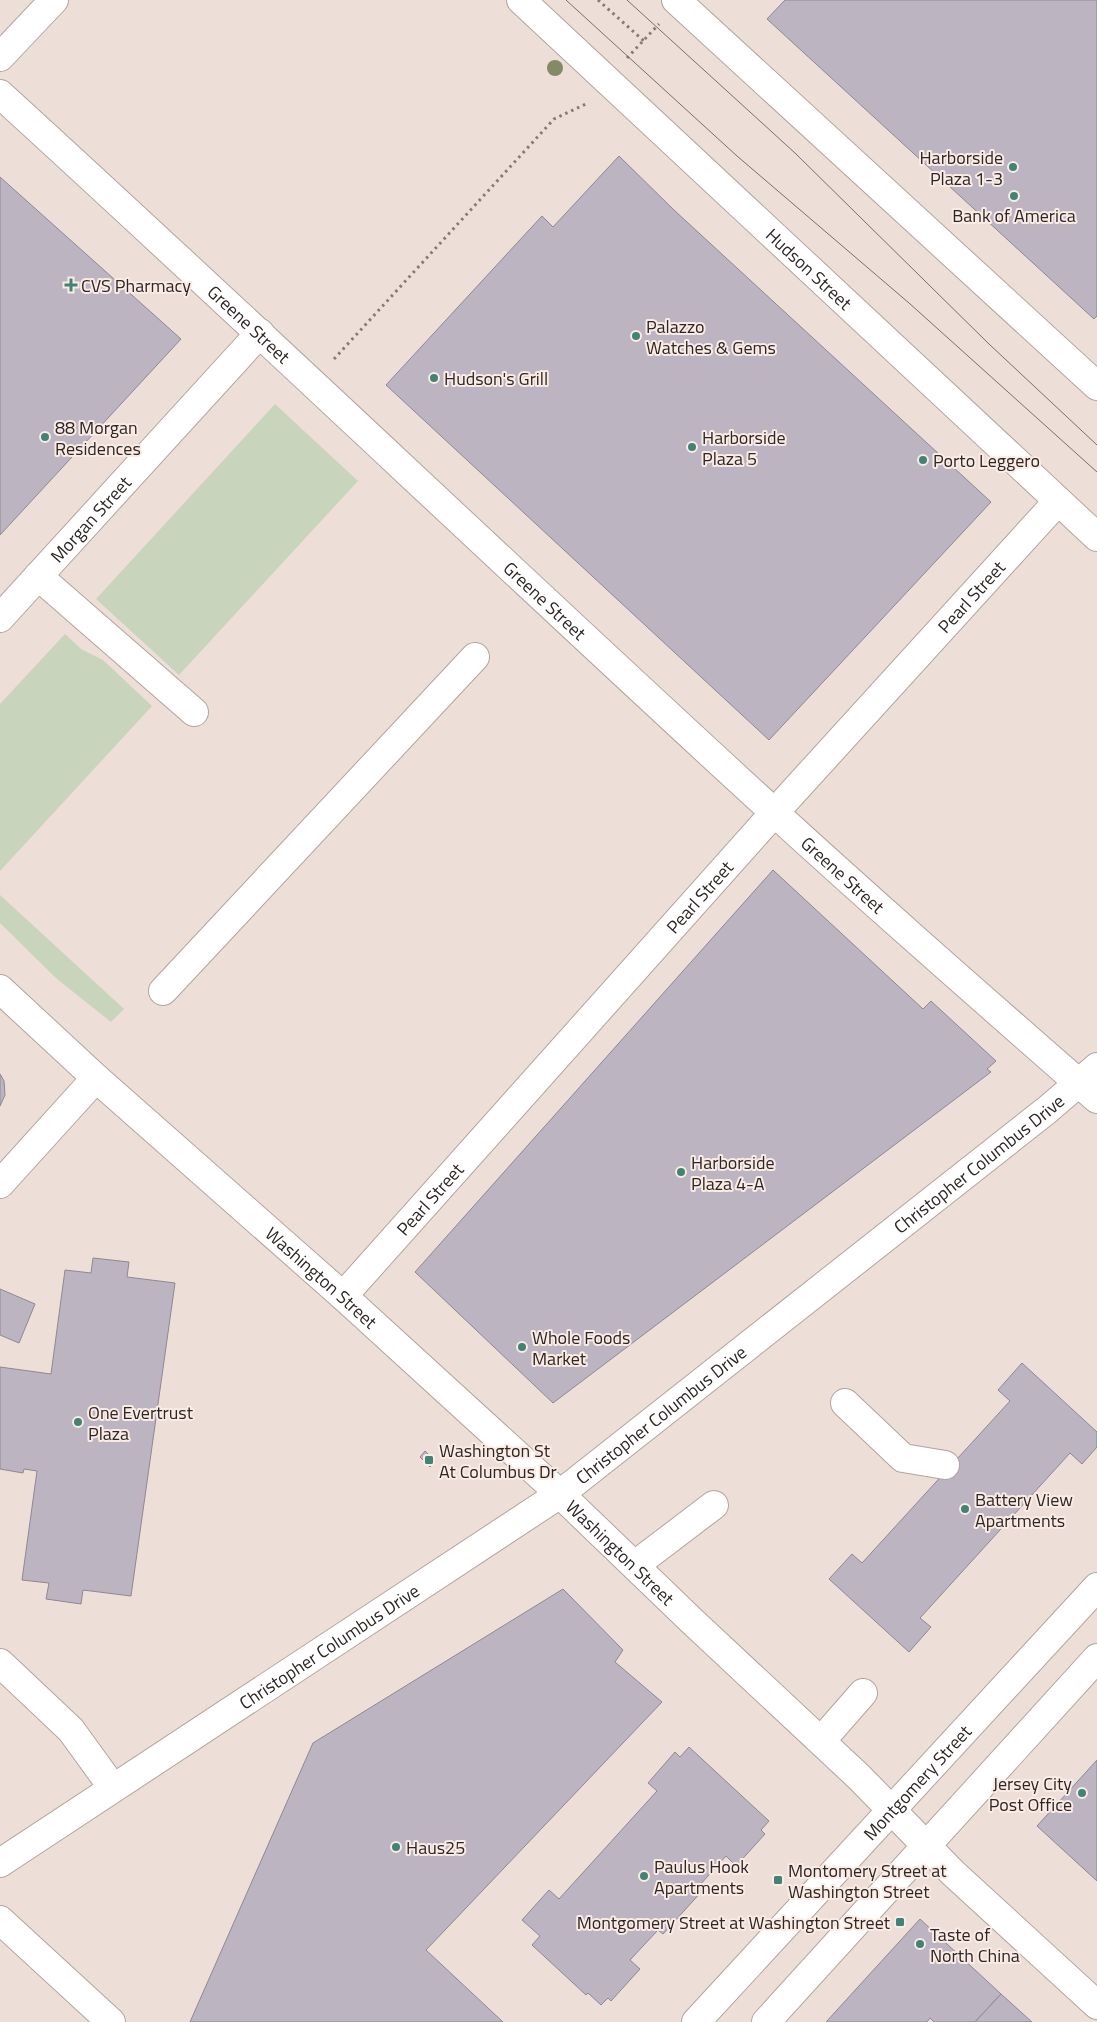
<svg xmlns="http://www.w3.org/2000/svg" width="1097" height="2022" viewBox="0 0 1097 2022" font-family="'Titillium Web',sans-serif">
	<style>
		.green { fill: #c8d4bb }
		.building { fill: #bcb4c0; stroke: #8f8792 }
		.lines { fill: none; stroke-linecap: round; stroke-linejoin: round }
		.minor-casing { stroke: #b2a49e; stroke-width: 30 }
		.path { stroke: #857a76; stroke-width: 3; stroke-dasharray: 2.5 4; stroke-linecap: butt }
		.minor { stroke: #fff; stroke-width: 28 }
		.tram { stroke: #796f6c; stroke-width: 1 }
		.tree { fill: #848a63 }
		.poi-dot { fill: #418476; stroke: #fbebe5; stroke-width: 2 }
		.labels { text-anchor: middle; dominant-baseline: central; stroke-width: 4; stroke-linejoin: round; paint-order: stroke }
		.poi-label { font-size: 18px; fill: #2c2624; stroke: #fbebe5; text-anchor: start }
		.street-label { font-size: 18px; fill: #2c2624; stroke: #fbebe5 }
	</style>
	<rect width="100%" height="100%" fill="#eeded8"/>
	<g class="green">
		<polygon points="275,404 358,481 179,675 96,599"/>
		<polygon points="65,634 81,649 103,660 152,706 0,871 0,704"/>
		<polygon points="0,895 124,1009 111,1022 57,979 0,923"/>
	</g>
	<g class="building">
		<polygon points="785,0 1097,0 1097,316 1094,319 767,19"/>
		<polygon points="619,156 674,210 991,502 769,740 386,385 542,216 553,227"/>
		<polygon points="0,177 181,339 0,535"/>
		<polygon points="773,870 923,1009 931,1001 996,1061 987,1069 991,1072 553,1403 415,1272"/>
		<polygon points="0,1074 4,1081 5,1095 0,1106"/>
		<polygon points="93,1258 129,1262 127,1277 175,1283 131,1596 83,1590 81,1604 46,1599 49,1583 22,1580 37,1471 24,1469 23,1473 0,1469 0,1367 51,1374 65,1270 91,1273"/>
		<polygon points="0,1289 35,1304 19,1343 0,1335"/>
		<polygon points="1022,1363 1097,1432 1097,1447 1082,1464 1070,1453 920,1618 931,1627 909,1652 829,1579 852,1554 862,1563 1010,1401 998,1390"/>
		<polygon points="425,1451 435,1461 430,1467 420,1457"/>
		<polygon points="563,1589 623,1650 615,1662 662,1702 426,1950 503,2022 190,2022 313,1743"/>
		<polygon points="689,1747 769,1821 761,1830 765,1834 736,1866 726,1856 699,1886 703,1890 663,1934 658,1930 630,1960 640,1969 611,2001 608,1998 601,2005 588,1993 586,1995 532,1945 540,1936 522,1920 549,1890 559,1899 657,1791 648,1783 675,1752 680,1757"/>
		<polygon points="1097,1760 1097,1881 1037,1826"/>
		<polygon points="920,1919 1001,1994 975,2022 934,2022 930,2018 927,2022 826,2022"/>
		<polygon points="1001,1994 1032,2022 975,2022"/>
	</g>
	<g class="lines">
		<defs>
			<g id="minor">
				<path id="s1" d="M521,0L1097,537"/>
				<polyline points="676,0 1097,386"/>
				<polyline points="0,57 54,0"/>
				<path id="s2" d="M0,94C249,321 492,553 740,781C857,889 977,994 1097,1099"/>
				<polyline points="38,576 194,712"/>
				<path id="s3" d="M0,618L260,333"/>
				<path id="s4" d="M0,989L96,1078L343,1296L560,1494L693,1622L859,1777L953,1873L1097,2005"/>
				<polyline points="163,991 475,657"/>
				<polyline points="0,1184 96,1078"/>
				<path id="s5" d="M343,1296L775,812L1058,501"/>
				<polyline points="845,1403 903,1458 945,1465"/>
				<polyline points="635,1565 714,1505"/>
				<polyline points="0,1663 71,1730 113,1788"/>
				<polyline points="821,1741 863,1693"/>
				<path id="s6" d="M0,1863L560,1494L1047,1110L1097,1067"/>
				<polyline points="0,1920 111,2022"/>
				<path id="s7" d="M696,2022L1097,1587"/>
				<polyline points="766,2022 1097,1658"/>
			</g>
		</defs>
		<use href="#minor" class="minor-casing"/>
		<g class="path">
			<polyline points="598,0 644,41"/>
			<polyline points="627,58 659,24"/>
			<polyline points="334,359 554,119 586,104"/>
		</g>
		<use href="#minor" class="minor"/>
		<g class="tram">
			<polyline points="566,0 737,156 909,303 1097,472"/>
			<polyline points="627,0 795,153 989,344 1097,445"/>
		</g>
	</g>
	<circle class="tree" cx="555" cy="68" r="8"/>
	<g class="poi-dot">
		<circle cx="1013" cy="167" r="5"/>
		<circle cx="1014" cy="196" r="5"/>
		<path d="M68.5 277.5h5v5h5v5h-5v5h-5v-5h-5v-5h5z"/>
		<circle cx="636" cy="336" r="5"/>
		<circle cx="434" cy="378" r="5"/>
		<circle cx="45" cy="437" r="5"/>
		<circle cx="692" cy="447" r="5"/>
		<circle cx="923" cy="460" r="5"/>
		<circle cx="681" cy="1172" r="5"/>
		<circle cx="522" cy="1347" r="5"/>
		<circle cx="78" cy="1422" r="5"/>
		<rect x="424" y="1455" width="10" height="10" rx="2.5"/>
		<circle cx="965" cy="1509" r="5"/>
		<circle cx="1082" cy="1793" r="5"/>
		<circle cx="396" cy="1847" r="5"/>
		<circle cx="644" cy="1876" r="5"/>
		<rect x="773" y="1875" width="10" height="10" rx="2.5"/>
		<rect x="895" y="1917" width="10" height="10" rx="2.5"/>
		<circle cx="920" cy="1944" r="5"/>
	</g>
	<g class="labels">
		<g class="poi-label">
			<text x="1003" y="157" text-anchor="end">Harborside<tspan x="1003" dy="21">Plaza 1-3</tspan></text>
			<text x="1014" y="215" text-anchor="middle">Bank of America</text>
			<text x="81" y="285">CVS Pharmacy</text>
			<text x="646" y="326">Palazzo<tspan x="646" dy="21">Watches &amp; Gems</tspan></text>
			<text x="444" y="378">Hudson's Grill</text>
			<text x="55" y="427">88 Morgan<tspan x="55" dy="21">Residences</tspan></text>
			<text x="702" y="437">Harborside<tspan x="702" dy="21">Plaza 5</tspan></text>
			<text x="933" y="460">Porto Leggero</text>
			<text x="691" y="1162">Harborside<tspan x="691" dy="21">Plaza 4-A</tspan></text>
			<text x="532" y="1337">Whole Foods<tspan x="532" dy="21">Market</tspan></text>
			<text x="88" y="1412">One Evertrust<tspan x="88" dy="21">Plaza</tspan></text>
			<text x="439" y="1450">Washington St<tspan x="439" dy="21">At Columbus Dr</tspan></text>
			<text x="975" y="1499">Battery View<tspan x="975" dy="21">Apartments</tspan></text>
			<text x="1072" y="1783" text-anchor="end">Jersey City<tspan x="1072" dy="21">Post Office</tspan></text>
			<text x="406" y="1847">Haus25</text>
			<text x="654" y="1866">Paulus Hook<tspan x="654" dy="21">Apartments</tspan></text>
			<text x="788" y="1870">Montomery Street at<tspan x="788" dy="21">Washington Street</tspan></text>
			<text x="890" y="1922" text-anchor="end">Montgomery Street at Washington Street</text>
			<text x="930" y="1934">Taste of<tspan x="930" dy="21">North China</tspan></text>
		</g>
		<g class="street-label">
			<text stroke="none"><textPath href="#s1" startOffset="394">Hudson Street</textPath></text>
			<text stroke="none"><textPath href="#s2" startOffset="339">Greene Street</textPath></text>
			<text stroke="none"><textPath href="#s3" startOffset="134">Morgan Street</textPath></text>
			<text stroke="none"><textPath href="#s5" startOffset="940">Pearl Street</textPath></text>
			<text stroke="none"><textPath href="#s2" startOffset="744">Greene Street</textPath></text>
			<text stroke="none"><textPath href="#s2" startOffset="1149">Greene Street</textPath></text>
			<text stroke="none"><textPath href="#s5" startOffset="535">Pearl Street</textPath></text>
			<text stroke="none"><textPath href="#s6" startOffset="1204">Christopher Columbus Drive</textPath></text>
			<text stroke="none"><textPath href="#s5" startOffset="130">Pearl Street</textPath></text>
			<text stroke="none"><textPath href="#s4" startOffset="432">Washington Street</textPath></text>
			<text stroke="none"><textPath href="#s6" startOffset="799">Christopher Columbus Drive</textPath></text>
			<text stroke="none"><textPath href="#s4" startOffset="838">Washington Street</textPath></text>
			<text stroke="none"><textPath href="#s6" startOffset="394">Christopher Columbus Drive</textPath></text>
			<text stroke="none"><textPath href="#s7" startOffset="326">Montgomery Street</textPath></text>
		</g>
	</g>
</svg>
